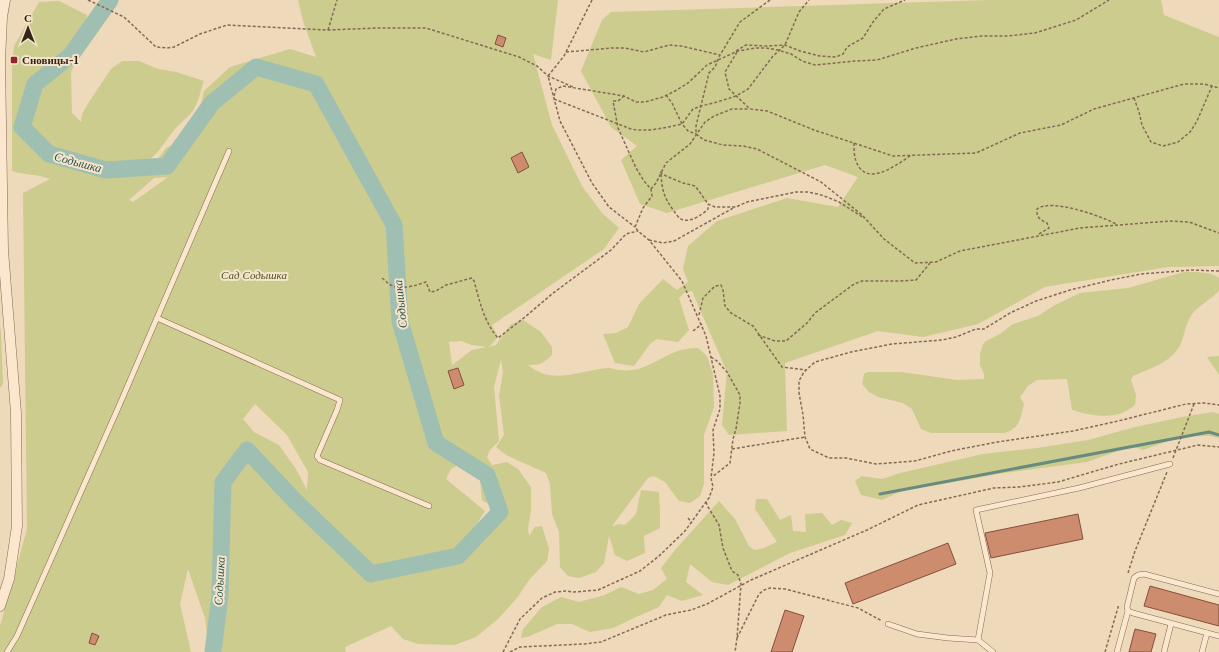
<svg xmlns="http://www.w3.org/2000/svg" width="1219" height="652" viewBox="0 0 1219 652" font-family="'Libre Baskerville',serif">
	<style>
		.green { fill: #cccc8f; fill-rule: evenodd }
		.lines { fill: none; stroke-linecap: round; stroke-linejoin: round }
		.stream { stroke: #678c7f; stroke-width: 3 }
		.river { stroke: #9fbfb2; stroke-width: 17 }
		.building { fill: #ce8c6f; stroke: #854f3a }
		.service-casing { stroke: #856954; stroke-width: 6 }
		.minor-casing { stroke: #856954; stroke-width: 11 }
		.path { stroke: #856954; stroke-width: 1.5; stroke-dasharray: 3 2; stroke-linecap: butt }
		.service { stroke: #fae7cd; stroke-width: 5 }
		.minor { stroke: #fae7cd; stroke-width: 10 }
		.poi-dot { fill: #962331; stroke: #f6e4ca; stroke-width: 1.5 }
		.labels { text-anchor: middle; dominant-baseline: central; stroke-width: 4; stroke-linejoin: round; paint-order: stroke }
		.poi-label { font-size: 11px; font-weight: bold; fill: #34241a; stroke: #f6e4ca; text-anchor: start }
		.park-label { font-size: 11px; font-style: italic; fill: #4a5120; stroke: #f6e4ca }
		.water-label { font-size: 12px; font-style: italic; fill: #28544d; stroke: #f6e4ca }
	</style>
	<rect width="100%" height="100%" fill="#eed9ba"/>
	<g class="green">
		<path d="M298,0H558L551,60L533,54L552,125L582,186L602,213L619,228L604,249L492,325L498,337L489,347L496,345L511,324L523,320L541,332L552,347V355C543,364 540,365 528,365C553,386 580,370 608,368C612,368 616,370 620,370C626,371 636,370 641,368C664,360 672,348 698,348L707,356L713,374L714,407L704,435V484L700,496L690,503L679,501L665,482L654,476L648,478L615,522L612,527L618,524L625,525L636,514L641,490L659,492L660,513V528L644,536L645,553L627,561L615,555L609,536L604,563L596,572L579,578L568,576L560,567L559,532L552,514L550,484L546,473L506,455L496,447L504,435L499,396L503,372L501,360L494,387L499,441L490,450L487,457L492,465L507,462L518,469L531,487V510L528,529L529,536L535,527L542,526L549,549L547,561L529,580L517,598L498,619L476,637L455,645L418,644L403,639L391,626L345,647L346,652H222V632L207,634L205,618L188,569L180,604L191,652H0V626L27,529L23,193L50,179C38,174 24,175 12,171V66L14,46L39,2L59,1L87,15L85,43L71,72L72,113L81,122L82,114L89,102L111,69L122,61H139L158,69L176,72L204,81C201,88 200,97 196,105C192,115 183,120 176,128C164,141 155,163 136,165L147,174L166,148L181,140L199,112L204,91L230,67L290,49L316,57L303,21ZM168,177L133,202L129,200L154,178ZM461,341L472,345L487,347L472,350L452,365L449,342ZM255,404L287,435L308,472L307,490L296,469L279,445L254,432L243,419ZM460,464L480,479L482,500L500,512L482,531L473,530L485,511L446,479L451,469Z"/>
		<polygon points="989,0 1161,0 1164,15 1219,37 1219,266 1168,267 1045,287 978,324 923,337 878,331 785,363 787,431 729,435 722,425 727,372 692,291 684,293 679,298 689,330 678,342 657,339 650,344 634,366 615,363 603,334 616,333 628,327 639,304 663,279 677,290 688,282 683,269 688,246 717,221 787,198 838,207 858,177 825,165 667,213 640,204 621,160 637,146 611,127 581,71 602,20 611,12"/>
		<path d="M1184,272C1195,272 1210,271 1219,278V291C1211,299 1200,305 1193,313C1187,321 1185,331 1182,341C1174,362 1151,368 1133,376L1131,380L1136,395L1135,405C1117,421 1092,416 1072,410L1067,379L1037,380L1028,386L1020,397L1024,404C1020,419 1021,427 1005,433H931L921,429L912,409L903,403L878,397L869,392L862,384L864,374L868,372H901L957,380L984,379V374L980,365V354L983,344L986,341L1000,334L1013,324L1038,316L1055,305L1080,293L1128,288Z"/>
		<polygon points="0,325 1,332 3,384 0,388"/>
		<polygon points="1219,356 1219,375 1207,357"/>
		<polygon points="1213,412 1219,414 1219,438 1210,436 1182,436 1143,450 1132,446 1087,462 1004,473 937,485 908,488 882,500 861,495 855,481 862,476 882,479 900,473 983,454 1037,448 1088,440 1135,427 1182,417"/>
		<polygon points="756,499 767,499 780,520 791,515 793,531 806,532 805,514 822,513 832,525 841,520 852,523 845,535 790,553 728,585 712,582 690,564 686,582 703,595 682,601 667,595 659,607 636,617 613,628 590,632 572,624 557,624 530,636 521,638 523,629 542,607 561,597 579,602 605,595 621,587 639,594 653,590 667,579 661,568 675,550 719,501 735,519 749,546 754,550 764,548 777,542 755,509"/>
	</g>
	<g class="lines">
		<polyline class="stream" points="880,494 1209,432 1219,435"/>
		<polyline class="river" points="110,0 71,55 35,84 22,127 49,154 106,170 167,166 212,103 256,67 316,84 394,225 400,321 436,443 487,475 500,512 458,556 371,574 295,501 247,450 223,482 220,595 213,652"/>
	</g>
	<g class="building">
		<polygon points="498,35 506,38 503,47 495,44"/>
		<polygon points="522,152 529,167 518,173 511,158"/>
		<polygon points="458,368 464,385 454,389 448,371"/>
		<polygon points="1078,514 1083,539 991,558 985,533"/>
		<polygon points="948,543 956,564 853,604 845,583"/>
		<polygon points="1150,586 1219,605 1219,626 1144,606"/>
		<polygon points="785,610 804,616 792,652 771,652"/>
		<polygon points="1135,629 1156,634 1151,652 1129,652"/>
		<polygon points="92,633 99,636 95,645 89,643"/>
	</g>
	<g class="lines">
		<defs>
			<g id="service">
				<polyline points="157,318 340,400 337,410 317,456 320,460 429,506"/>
				<polyline points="1219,594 1144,574 1138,575 1134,578 1127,607 1128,611 1133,613 1219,636"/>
				<polyline points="888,624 917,634 948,638 978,640 993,652"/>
				<polyline points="978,640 990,573 976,510 1079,488 1170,464"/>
				<polyline points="7,652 17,636 119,406 229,151"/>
				<polyline points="1117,652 1128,611"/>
				<polyline points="1164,652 1171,624"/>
				<polyline points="1202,652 1207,633"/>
			</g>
			<polyline id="minor" points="0,606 9,579 17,526 16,413 3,250 0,61 2,17 5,0"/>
		</defs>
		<use href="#service" class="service-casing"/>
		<use href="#minor" class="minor-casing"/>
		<g class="path">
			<polyline points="88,0 124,17 156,47 167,48 174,47 200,34 227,25 328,30 378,28 426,28 519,57 537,66 548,76 573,87"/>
			<polyline points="592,0 564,56 548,76 560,121 592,183 609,207 635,227"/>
			<polyline points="770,0 740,22 720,55 715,67 709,73 696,126 696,134 704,140 723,145 743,146 757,149 821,182 862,215 884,239 915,263 936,262 960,251 1080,228 1170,221 1189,222 1219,233"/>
			<polyline points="328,30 337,0"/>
			<polyline points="736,51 746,45 765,46 785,45 800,51 820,56 836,57 843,54 847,47 863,38 873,22 884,9 905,0"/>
			<polyline points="566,52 612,48 625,48 644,52 669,45 681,46 720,55"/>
			<polyline points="737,52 725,72 729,89 750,109 767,111 814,130 893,156 976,153 1020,133 1061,125 1094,109 1184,84 1204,84 1219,88"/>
			<polyline points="666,95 672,103 682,124 688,131 696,134"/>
			<polyline points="554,96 556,89 563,86 624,96 636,102 645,102 663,97 675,91 688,83 707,65 738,51 755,48 766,48 778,50 791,54 802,61 815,65 855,61 877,60 916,48 956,39 982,36 1007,36 1035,33 1076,20 1109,0"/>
			<polyline points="1134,98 1139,112 1142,125 1151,142 1163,146 1178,142 1190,132 1197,121 1212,86"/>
			<path d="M554,99L631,129C648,132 664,128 682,124L693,109L701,106L717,102L736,96L748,89L773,56L785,45L799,12L809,0"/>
			<path d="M854,143C854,149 854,156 856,161C866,188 895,166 910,156"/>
			<polyline points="660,172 666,176 683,183 695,186 699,191 708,204 715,207 736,207 747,202 796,192 808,192 818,194 827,197 839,202 864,218"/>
			<path d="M661,174C662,190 664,198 674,211C676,214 679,219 683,220C691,222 702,215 708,209V205"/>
			<polyline points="651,189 656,183 666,163 690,144 705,122 714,116 732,109 749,109"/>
			<path d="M1039,234L1049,228L1047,223C1040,220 1036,217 1037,209C1051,198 1101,216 1116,224"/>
			<polyline points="649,240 663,243 674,241 735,207"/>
			<polyline points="1219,271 1192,270 1141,274 1111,280 1070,290 1036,301 1010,313 984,329 976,329 956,337 942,340 892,344 851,352 815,362 804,372 799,381 799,393 803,415 805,437 810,449 829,458 846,458 876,464 915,461 951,451 997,442 1073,431 1118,421 1186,404 1204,403 1219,405"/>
			<path d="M382,278C386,281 389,285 393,286C402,290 417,285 426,282L430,292L436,291L446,285L472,278L474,281C480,302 484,322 498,338L525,317L552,294L611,250L626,234L638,231"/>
			<polyline points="699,315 703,298 715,286 721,285 723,290 725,306 731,313 753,326 782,367 806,370"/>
			<polyline points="693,331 702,324"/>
			<polyline points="758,335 775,341 786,341 807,323 815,313 854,284 862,281 899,281 916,280 930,263"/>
			<polyline points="711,357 717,361 727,372 740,395 740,403 736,429 733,439 730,463 712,477"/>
			<polyline points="732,449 805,437"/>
			<polyline points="1173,458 1194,404"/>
			<polyline points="706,502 708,507 719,525 723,548 732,571 738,575 741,584 737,638 735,652"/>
			<polyline points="688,518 692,523"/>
			<polyline points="1128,573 1135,551 1167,472"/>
			<polyline points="737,638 759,594 764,590 770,588 785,589 858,608 882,621"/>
			<polyline points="503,652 520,619 542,598 555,592 566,591 574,592 598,590 640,571 659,556 685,531 706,502 709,498 713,487 711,478 714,453 713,430 720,409 720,396 706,336 682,281 649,240 638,231 635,227 643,208 652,196 651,189 644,181 636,168 618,128 613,101 618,101 624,96"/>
			<polyline points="510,652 520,647 584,644 601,642 666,615 691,610 707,604 751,580 867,530 918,505 994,488 1019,487 1058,482 1119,464 1198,445 1219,447"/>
			<polyline points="1105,652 1119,604"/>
		</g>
		<use href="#service" class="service"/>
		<use href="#minor" class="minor"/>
	</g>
	<rect class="poi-dot" x="10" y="56" width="8" height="8" rx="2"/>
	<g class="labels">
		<g class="poi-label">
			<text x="22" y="60">Сновицы-1</text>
		</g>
		<g class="park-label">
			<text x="254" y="275">Сад Содышка</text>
		</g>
		<g class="water-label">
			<text transform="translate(78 162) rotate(15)">Содышка</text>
			<text transform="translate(400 304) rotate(-96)">Содышка</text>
			<text transform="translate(219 581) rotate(-87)">Содышка</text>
		</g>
	</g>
	<g transform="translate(28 28)" stroke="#f6e4ca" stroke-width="3" paint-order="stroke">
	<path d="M0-3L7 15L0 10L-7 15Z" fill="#34241a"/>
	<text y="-6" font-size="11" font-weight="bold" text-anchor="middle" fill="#34241a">С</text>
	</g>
</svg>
